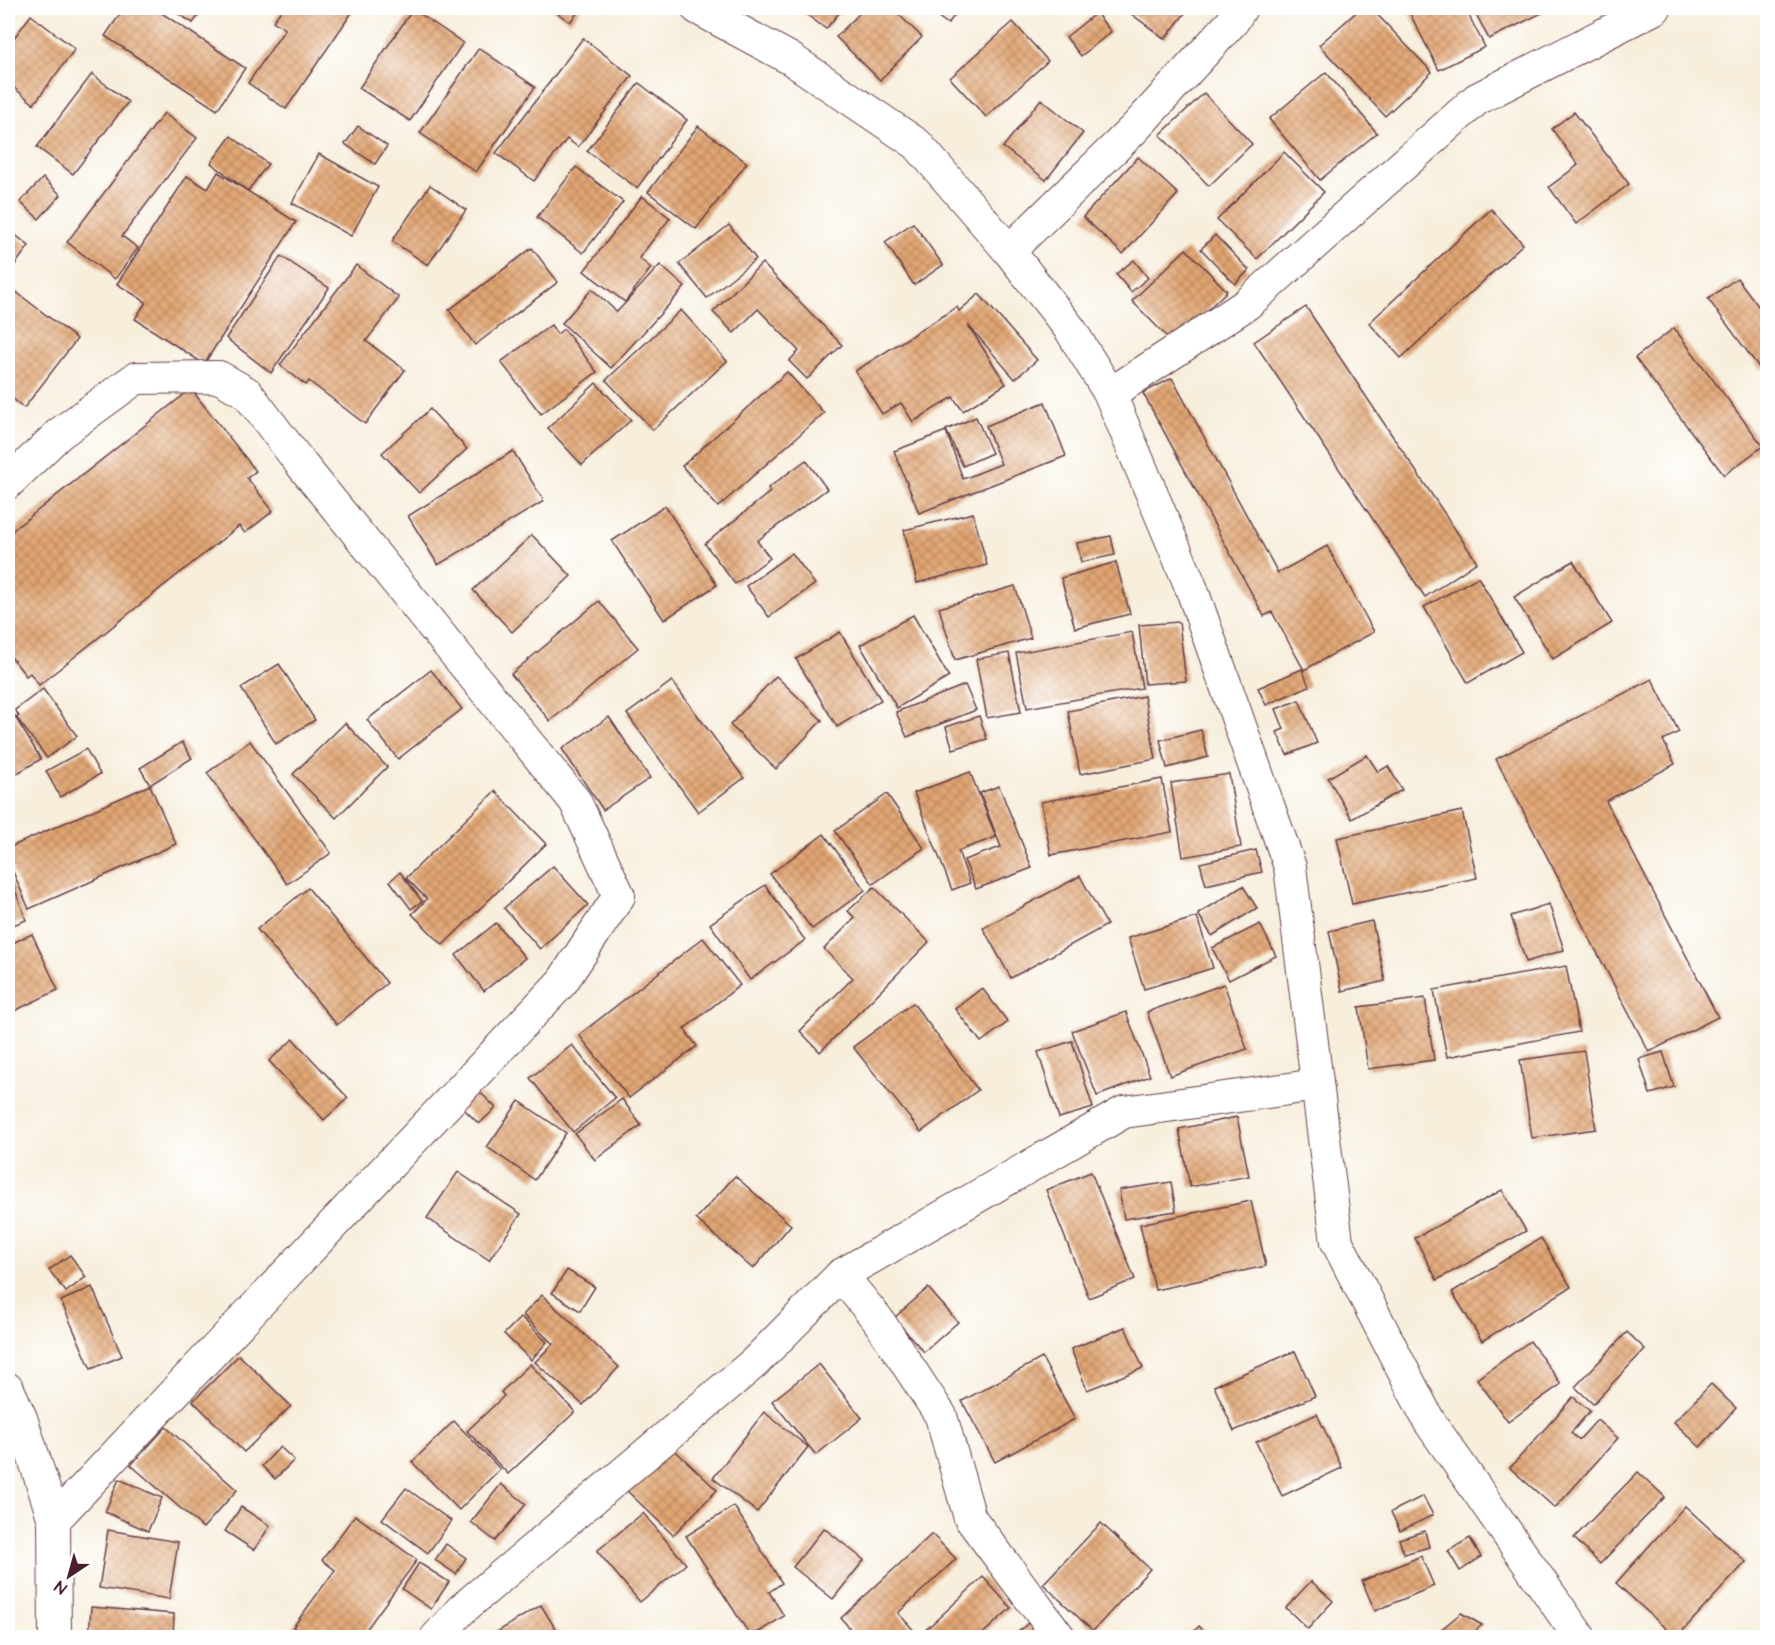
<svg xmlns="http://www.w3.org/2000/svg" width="1775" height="1645" viewBox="0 0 1775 1645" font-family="'Architects Daughter',sans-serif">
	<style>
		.building { fill: url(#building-cross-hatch) }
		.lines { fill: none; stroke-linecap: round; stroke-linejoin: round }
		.minor-casing { stroke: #643e46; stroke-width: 34 }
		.minor { stroke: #fff; stroke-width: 32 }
	</style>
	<defs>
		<pattern id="building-cross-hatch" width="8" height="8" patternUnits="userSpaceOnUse" patternTransform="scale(1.5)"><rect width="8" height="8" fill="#e2a673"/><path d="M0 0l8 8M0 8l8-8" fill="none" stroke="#b9875f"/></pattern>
	</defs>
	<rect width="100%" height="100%" fill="#fff"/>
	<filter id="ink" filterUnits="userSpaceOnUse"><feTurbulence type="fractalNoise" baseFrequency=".0167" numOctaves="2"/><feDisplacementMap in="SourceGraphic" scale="12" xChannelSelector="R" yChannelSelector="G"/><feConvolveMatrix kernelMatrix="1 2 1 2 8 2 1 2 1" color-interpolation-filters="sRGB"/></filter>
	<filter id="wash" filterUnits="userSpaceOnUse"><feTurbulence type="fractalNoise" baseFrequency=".008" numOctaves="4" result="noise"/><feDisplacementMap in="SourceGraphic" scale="24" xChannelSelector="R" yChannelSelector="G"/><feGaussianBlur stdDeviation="1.35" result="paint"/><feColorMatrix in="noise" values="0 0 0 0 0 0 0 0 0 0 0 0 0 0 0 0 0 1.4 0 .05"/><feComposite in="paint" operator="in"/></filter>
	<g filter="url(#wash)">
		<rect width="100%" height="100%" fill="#f7eedc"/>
		<g id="blocks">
			<g class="building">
				<polygon points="124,8 154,8 245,68 217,110 105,36"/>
				<polygon points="169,8 204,8 193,23"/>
				<polygon points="283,8 355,8 286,109 248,83 285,29 273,21"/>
				<polygon points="550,8 581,8 570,22"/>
				<polygon points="798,8 843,8 826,29"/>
				<polygon points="865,8 892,8 922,37 880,80 836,37"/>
				<polygon points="926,8 960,8 948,24"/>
				<polygon points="1134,8 1189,8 1165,39 1130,13"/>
				<polygon points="1361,8 1371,8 1432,72 1385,116 1319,45"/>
				<polygon points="1407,8 1465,8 1485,47 1439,70"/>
				<polygon points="1473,8 1547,8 1548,10 1489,39"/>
				<polygon points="413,9 463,43 410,121 359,88"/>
				<polygon points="1096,13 1111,32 1081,56 1066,37"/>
				<polygon points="31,15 75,49 34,104 8,83 8,46"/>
				<polygon points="1013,22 1048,61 986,117 950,78"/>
				<polygon points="583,38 632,76 578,147 567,139 534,181 496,153"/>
				<polygon points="479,48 535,87 476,172 420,133"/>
				<polygon points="1326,72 1377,133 1320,180 1269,119"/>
				<polygon points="92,74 128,102 73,174 37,147"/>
				<polygon points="639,83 687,120 637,188 587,151"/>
				<polygon points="1204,93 1252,144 1209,186 1160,135"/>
				<polygon points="1041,99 1083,133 1046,180 1003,147"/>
				<polygon points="1574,112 1629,184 1576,224 1549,187 1578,165 1552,129"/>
				<polygon points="164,113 197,138 122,236 138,248 115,279 67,242"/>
				<polygon points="358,126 387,146 375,164 345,144"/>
				<polygon points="698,126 747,163 696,229 648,192"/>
				<polygon points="231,136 268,164 248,191 211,163"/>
				<polygon points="1284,152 1324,192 1257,259 1217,220"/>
				<polygon points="319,154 378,187 351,236 292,203"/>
				<polygon points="1138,157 1178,194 1123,254 1083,217"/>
				<polygon points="576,167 623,202 583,253 537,217"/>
				<polygon points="218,172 296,222 204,364 135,319 146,302 117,284 187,176 208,189"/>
				<polygon points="43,178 61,195 39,219 20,202"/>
				<polygon points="430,185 466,210 428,265 392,241"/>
				<polygon points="642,196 670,218 639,258 651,268 625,302 584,271"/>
				<polygon points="1491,209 1523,244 1401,358 1369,323"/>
				<polygon points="913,223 943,265 914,285 885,242"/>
				<polygon points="729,225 756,259 707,298 679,264"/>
				<polygon points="8,229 29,246 8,274"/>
				<polygon points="1215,235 1249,270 1235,284 1201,249"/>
				<polygon points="532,248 558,282 475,345 449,310"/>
				<polygon points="1186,249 1227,291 1173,343 1132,301"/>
				<polygon points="281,256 329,288 271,373 226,338"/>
				<polygon points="1134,260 1148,278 1131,292 1116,274"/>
				<polygon points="762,263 842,345 807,379 789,361 799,351 758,309 734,333 713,312"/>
				<polygon points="356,265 399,298 366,341 405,370 365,424 309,381 306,385 280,365"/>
				<polygon points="660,265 685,287 611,368 562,323 592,289 617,312"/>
				<polygon points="1737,278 1768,319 1768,365 1761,370 1708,299"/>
				<polygon points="15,291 77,339 24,408 8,395 8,300"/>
				<polygon points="979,294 1037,360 1015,379 968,325 1006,384 963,411 953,397 913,422 901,403 882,414 855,371 957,307 959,311"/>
				<polygon points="1306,307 1477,562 1425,597 1254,342"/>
				<polygon points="681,310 727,361 653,430 606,380"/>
				<polygon points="551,325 557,334 564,329 597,372 541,414 501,362"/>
				<polygon points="1674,328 1763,446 1724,475 1635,358"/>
				<polygon points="787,372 824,413 718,507 682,466"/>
				<polygon points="1172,378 1278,573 1327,546 1374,632 1304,670 1272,612 1264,616 1143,393"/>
				<polygon points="596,383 631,420 582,465 548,428"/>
				<polygon points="191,389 256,471 247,478 273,511 245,533 239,526 39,685 30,673 26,676 8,653 8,534"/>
				<polygon points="1045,402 1066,456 919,513 894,451 946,431 963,479 1001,464 986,426"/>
				<polygon points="430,409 467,449 419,493 382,453"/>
				<polygon points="976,417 992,453 963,466 946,430"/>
				<polygon points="513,451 544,501 438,565 408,516"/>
				<polygon points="806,460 827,489 757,541 770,558 735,584 705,544 770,492 768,488"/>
				<polygon points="665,506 717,585 664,620 612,541"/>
				<polygon points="973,513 987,565 917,583 904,530"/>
				<polygon points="532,535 571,576 512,632 473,590"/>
				<polygon points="1111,536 1115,555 1081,562 1077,543"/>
				<polygon points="792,553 815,584 769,617 746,586"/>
				<polygon points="1573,561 1612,623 1553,659 1514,597"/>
				<polygon points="1116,562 1130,614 1075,628 1061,578"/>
				<polygon points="1478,577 1522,652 1468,683 1424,607"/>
				<polygon points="1015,586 1031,638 955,660 939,608"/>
				<polygon points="599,601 638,648 550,721 511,674"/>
				<polygon points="913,615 949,677 897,708 860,645"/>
				<polygon points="1179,622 1186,681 1145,684 1139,625"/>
				<polygon points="840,632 881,700 837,727 796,659"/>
				<polygon points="1132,632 1142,688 1027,708 1016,653"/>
				<polygon points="1009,653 1021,712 987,718 976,659"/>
				<polygon points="279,664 315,720 276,744 241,688"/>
				<polygon points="1302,669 1309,686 1266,705 1258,688"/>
				<polygon points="431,670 462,709 398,759 367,720"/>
				<polygon points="776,676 822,720 776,769 730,725"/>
				<polygon points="1652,679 1679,732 1663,740 1675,764 1606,801 1718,1017 1649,1052 1496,759"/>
				<polygon points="672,681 744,778 698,812 627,714"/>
				<polygon points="965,685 976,710 907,737 896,712"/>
				<polygon points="43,689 77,736 47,758 16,717 19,716 15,710"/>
				<polygon points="1144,696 1156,759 1080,774 1068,711"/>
				<polygon points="1299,700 1317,743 1287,755 1277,732 1284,729 1276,709"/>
				<polygon points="11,710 41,759 8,779 8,712"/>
				<polygon points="979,716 987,739 953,749 946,727"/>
				<polygon points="609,717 650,778 603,810 562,749"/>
				<polygon points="345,723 387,767 336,818 293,774"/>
				<polygon points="1201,730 1208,757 1167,768 1160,740"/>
				<polygon points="250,741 331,853 287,884 207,773"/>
				<polygon points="182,742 192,758 150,785 140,768"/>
				<polygon points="86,749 100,774 60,797 46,771"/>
				<polygon points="1367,755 1378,772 1388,766 1402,790 1352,819 1328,778"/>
				<polygon points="970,772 996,837 958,851 970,883 952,890 914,793"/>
				<polygon points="1229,774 1241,847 1183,857 1171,783"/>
				<polygon points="1162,779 1172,832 1051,855 1041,802"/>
				<polygon points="150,785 176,844 29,909 8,860 8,848"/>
				<polygon points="999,786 1032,868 976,889 964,860 1001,847 980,793"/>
				<polygon points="495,791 546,844 443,945 412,914 427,899 406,878"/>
				<polygon points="887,794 924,848 873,884 835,831"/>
				<polygon points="1462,811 1477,878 1352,904 1337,838"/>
				<polygon points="824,834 865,890 812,929 770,874"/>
				<polygon points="1256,850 1262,872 1206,885 1200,863"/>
				<polygon points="553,866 588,905 540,949 504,908"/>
				<polygon points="400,872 422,901 411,909 390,881"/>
				<polygon points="1080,876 1107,925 1011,978 983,928"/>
				<polygon points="13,884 26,920 8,927 8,885"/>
				<polygon points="765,885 805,940 750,980 710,924"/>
				<polygon points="1243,886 1257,908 1212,936 1198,914"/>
				<polygon points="874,887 929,942 820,1052 800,1031 853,978 824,949 855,918 848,911"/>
				<polygon points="308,888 387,983 337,1025 257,929"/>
				<polygon points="1549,904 1564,950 1526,962 1511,916"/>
				<polygon points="1197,917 1213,968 1144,989 1128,938"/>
				<polygon points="1372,921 1385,981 1342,991 1329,931"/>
				<polygon points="496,923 525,958 484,991 456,955"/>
				<polygon points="1260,924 1276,956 1229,980 1212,948"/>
				<polygon points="32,934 58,990 8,1014 8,945"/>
				<polygon points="703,938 740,985 684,1029 697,1046 629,1098 579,1035"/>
				<polygon points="1566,966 1579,1032 1447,1057 1434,990"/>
				<polygon points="1224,984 1247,1049 1170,1076 1147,1012"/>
				<polygon points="982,988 1008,1022 981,1042 955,1009"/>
				<polygon points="1425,998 1434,1060 1368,1069 1359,1007"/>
				<polygon points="913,1003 978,1090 921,1132 853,1047"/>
				<polygon points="1126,1012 1150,1076 1097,1096 1072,1031"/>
				<polygon points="293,1039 348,1098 324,1120 269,1061"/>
				<polygon points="1072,1041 1093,1108 1059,1118 1038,1052"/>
				<polygon points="572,1045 615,1098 573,1132 530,1078"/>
				<polygon points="1584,1051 1596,1129 1532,1138 1520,1060"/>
				<polygon points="1663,1052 1674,1087 1650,1094 1639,1059"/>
				<polygon points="473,1085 496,1108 479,1124 456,1101"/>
				<polygon points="622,1099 641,1125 595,1160 575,1134"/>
				<polygon points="519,1101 566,1133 535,1180 487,1147"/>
				<polygon points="1237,1117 1249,1176 1190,1187 1179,1129"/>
				<polygon points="458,1172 521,1214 489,1260 427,1218"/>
				<polygon points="1091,1172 1135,1279 1089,1298 1046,1190"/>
				<polygon points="735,1176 791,1225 753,1269 696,1219"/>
				<polygon points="1171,1182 1176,1211 1124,1219 1119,1190"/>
				<polygon points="1502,1190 1526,1231 1437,1280 1415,1238"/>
				<polygon points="1251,1201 1266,1266 1155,1290 1140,1224"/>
				<polygon points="1541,1238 1571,1287 1482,1341 1452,1292"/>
				<polygon points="70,1255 86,1277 66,1292 49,1270"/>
				<polygon points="567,1270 595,1287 580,1311 552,1293"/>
				<polygon points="92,1287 122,1356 91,1369 61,1301"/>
				<polygon points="928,1288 958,1322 924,1352 894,1318"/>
				<polygon points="542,1295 619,1367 583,1405 535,1362 553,1344 523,1315"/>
				<polygon points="521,1317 547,1342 531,1360 504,1334"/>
				<polygon points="1125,1327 1143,1368 1087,1390 1071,1349"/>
				<polygon points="1627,1332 1645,1349 1593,1404 1575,1387"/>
				<polygon points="1530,1341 1561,1384 1508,1422 1477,1379"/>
				<polygon points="1295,1351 1315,1396 1234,1431 1214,1386"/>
				<polygon points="239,1355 291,1406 244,1452 193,1401"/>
				<polygon points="1042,1358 1075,1419 995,1462 962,1401"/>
				<polygon points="530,1364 575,1412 508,1474 467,1431 504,1396 501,1392"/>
				<polygon points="819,1364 862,1418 816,1455 772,1401"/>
				<polygon points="1711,1384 1736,1408 1700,1447 1674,1422"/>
				<polygon points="1573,1397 1590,1411 1571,1433 1579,1440 1597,1420 1618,1438 1555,1508 1510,1468"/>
				<polygon points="764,1412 808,1447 757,1512 713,1478"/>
				<polygon points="1317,1414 1342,1468 1282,1496 1256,1442"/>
				<polygon points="454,1421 500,1469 459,1510 412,1462"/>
				<polygon points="166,1427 237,1490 203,1528 131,1465"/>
				<polygon points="664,1440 717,1490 673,1535 621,1485"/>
				<polygon points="280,1447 294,1460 275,1479 262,1466"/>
				<polygon points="1638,1472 1665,1497 1600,1564 1574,1538"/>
				<polygon points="119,1479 162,1498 148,1531 105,1512"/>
				<polygon points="501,1484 526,1504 495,1541 471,1522"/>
				<polygon points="406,1488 451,1521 428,1553 382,1519"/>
				<polygon points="1423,1496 1433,1515 1400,1531 1391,1512"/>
				<polygon points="734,1506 782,1583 769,1592 784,1616 751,1637 686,1536"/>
				<polygon points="1685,1506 1746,1562 1676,1638 1616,1583"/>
				<polygon points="241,1507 270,1526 254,1550 225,1531"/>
				<polygon points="643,1513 686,1564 640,1602 597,1551"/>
				<polygon points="355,1515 417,1560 360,1638 308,1638 293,1627 335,1570 322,1560"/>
				<polygon points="1101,1523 1150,1569 1093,1631 1043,1584"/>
				<polygon points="824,1528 864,1560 833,1599 793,1567"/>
				<polygon points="108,1530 178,1542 169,1599 99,1588"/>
				<polygon points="1425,1531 1429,1547 1404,1554 1399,1539"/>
				<polygon points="932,1534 956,1559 898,1613 919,1636 983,1577 1011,1608 978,1638 858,1638 841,1618"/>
				<polygon points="1470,1538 1481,1557 1460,1571 1448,1551"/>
				<polygon points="446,1544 466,1558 456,1574 435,1560"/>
				<polygon points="1421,1556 1434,1586 1375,1611 1362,1581"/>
				<polygon points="419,1563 449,1582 431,1609 402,1589"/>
				<polygon points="1311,1581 1333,1601 1308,1629 1286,1608"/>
				<polygon points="541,1605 561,1638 501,1638 497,1632"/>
				<polygon points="91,1607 174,1614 173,1638 89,1638"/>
				<polygon points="1461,1613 1482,1625 1467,1638 1431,1638"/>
				<polygon points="1028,1623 1041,1638 1012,1638"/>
				<polygon points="1199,1626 1211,1638 1188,1638"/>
			</g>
		</g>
	</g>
	<g filter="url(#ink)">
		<use href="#blocks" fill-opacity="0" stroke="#643e46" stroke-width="1.5"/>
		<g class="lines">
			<defs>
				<g id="minor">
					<polyline points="697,8 791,59 917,144 1009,251 1070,329 1110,394 1191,587 1290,867 1337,1242 1429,1421 1580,1638"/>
					<polyline points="1009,251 1134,129 1233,21 1241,8"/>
					<polyline points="1110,394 1247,304 1477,99 1655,8"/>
					<polyline points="8,483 59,434 136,378 219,377 247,393 301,464 575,801 619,896 562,982 54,1520"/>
					<polyline points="841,1275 878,1320 941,1416 970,1518 1060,1638"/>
					<polyline points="8,1389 21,1418 54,1520 55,1638"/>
					<polyline points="436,1638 461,1610 754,1363 841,1275 1124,1112 1317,1085"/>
				</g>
			</defs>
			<use href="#minor" class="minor-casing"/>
			<use href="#minor" class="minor"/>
		</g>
	</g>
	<rect width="1775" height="1645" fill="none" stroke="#fff" stroke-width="30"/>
	<g transform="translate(69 1576) rotate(216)" stroke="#ffffff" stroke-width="4.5" paint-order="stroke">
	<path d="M0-4.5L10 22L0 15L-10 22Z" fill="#4a1f2b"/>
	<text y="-9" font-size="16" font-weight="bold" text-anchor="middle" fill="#4a1f2b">N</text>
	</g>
</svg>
